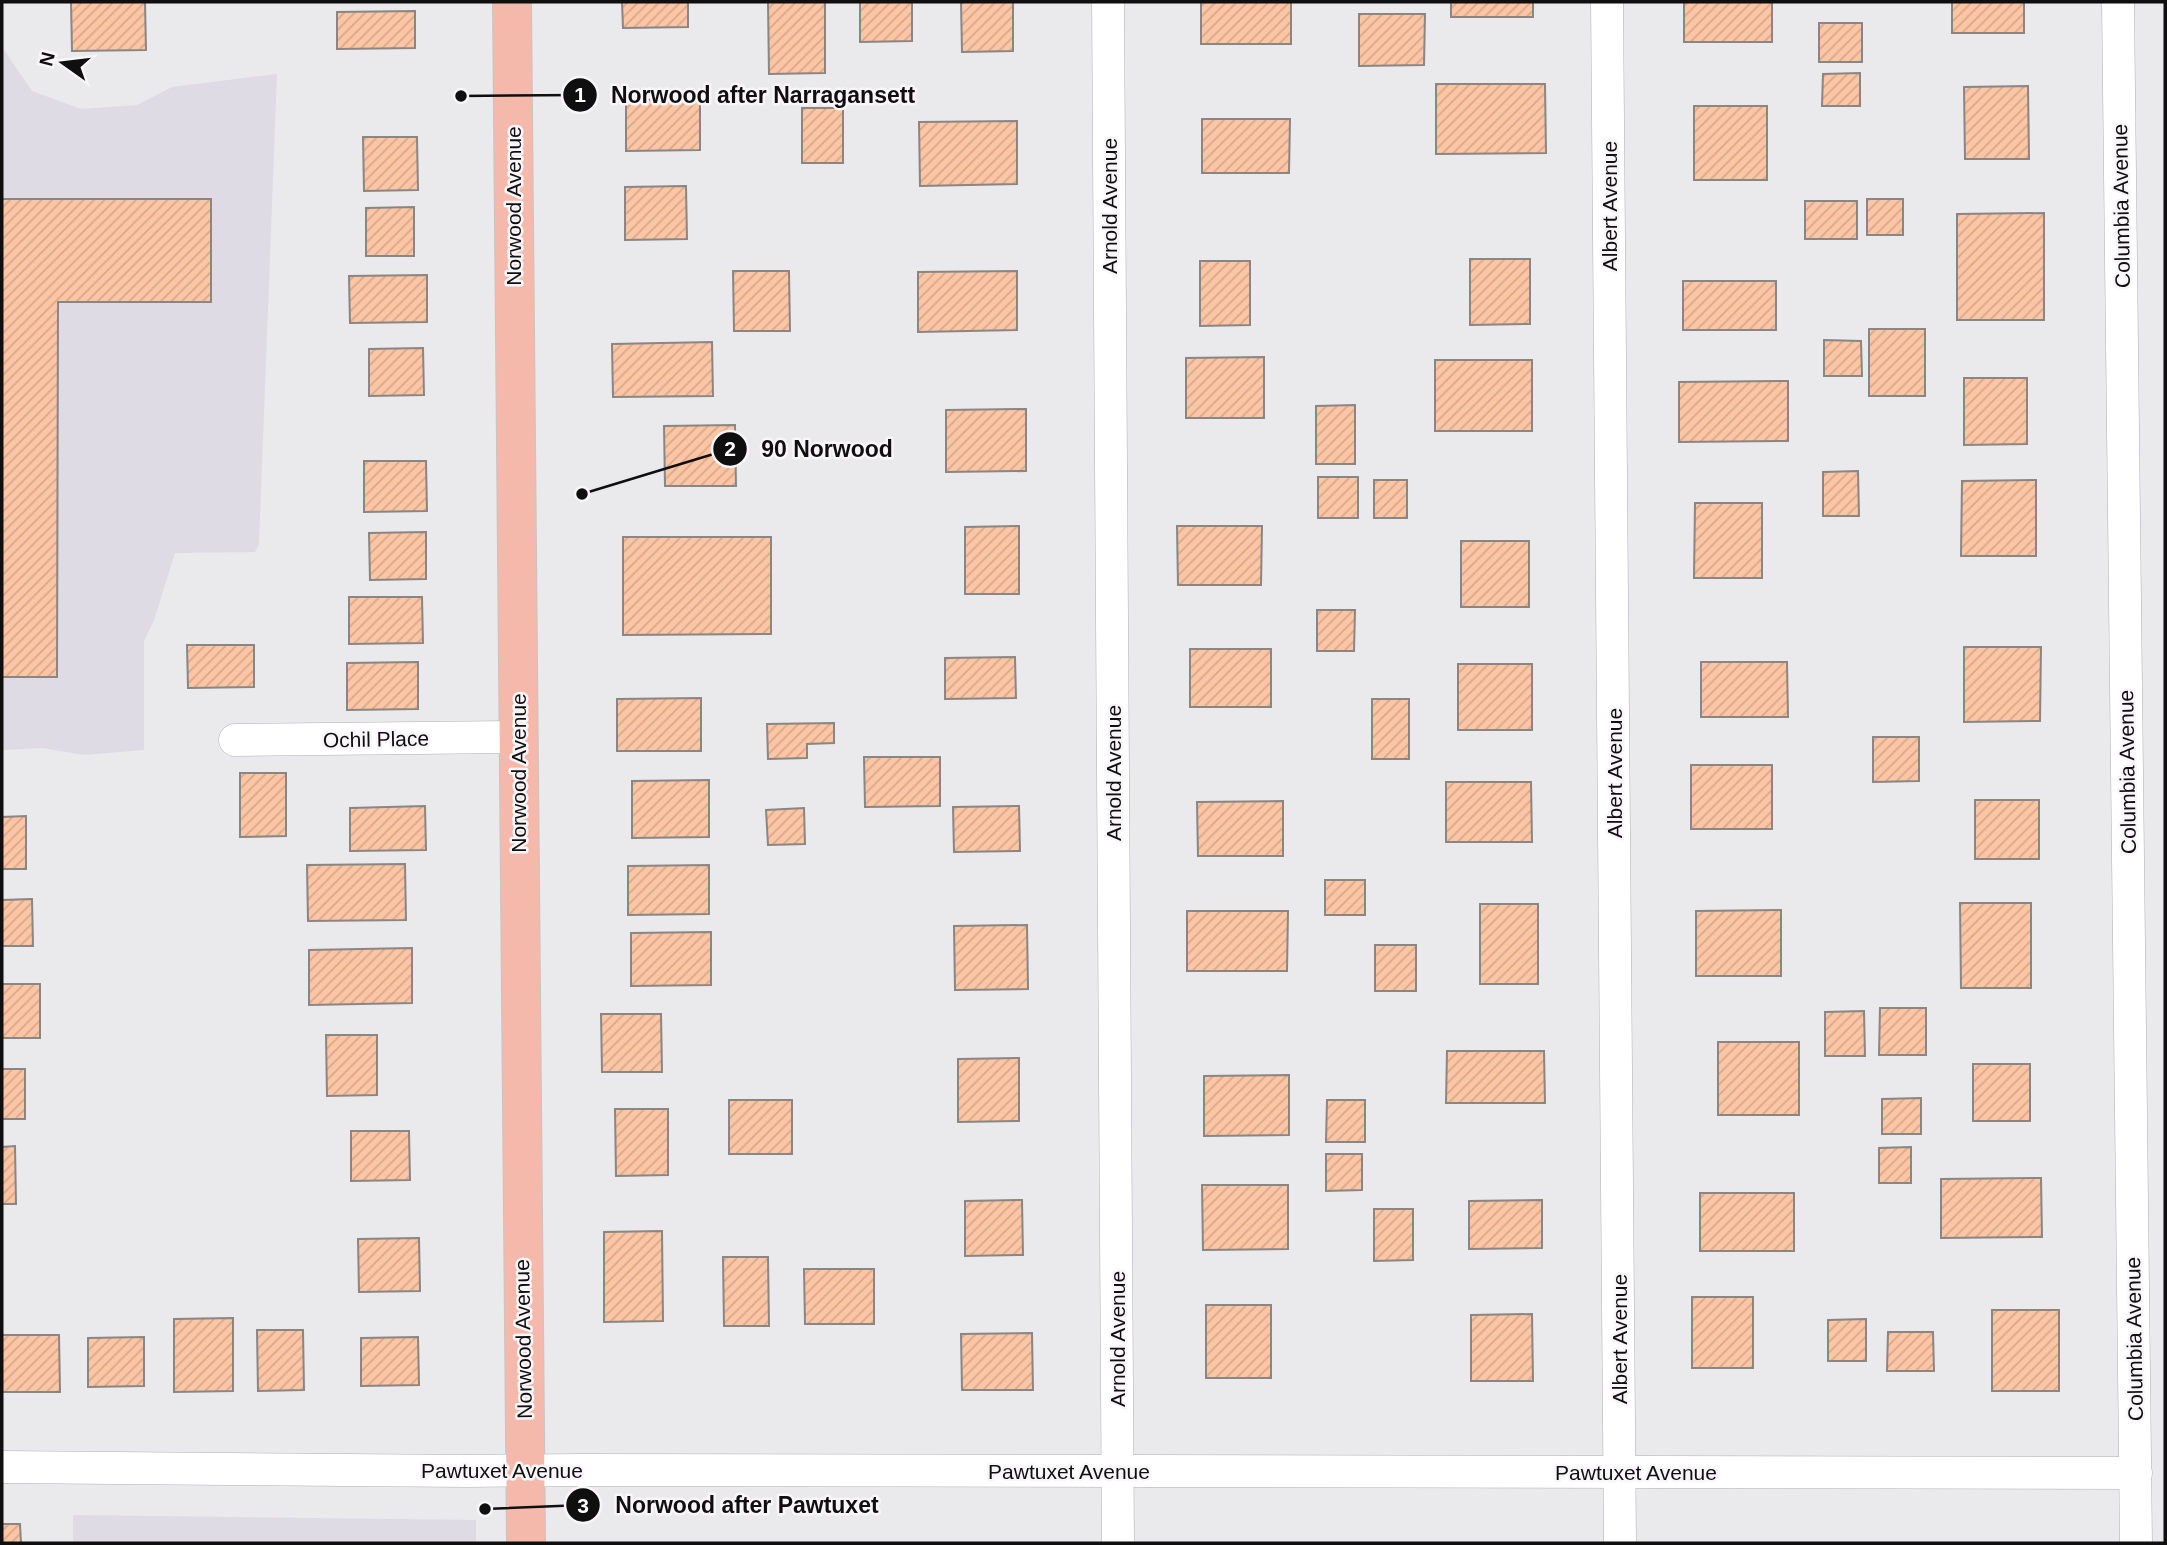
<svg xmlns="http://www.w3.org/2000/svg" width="2167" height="1545" viewBox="0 0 2167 1545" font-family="Arial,sans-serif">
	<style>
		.built { fill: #dfdbe5 }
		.building { fill: url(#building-hatch); stroke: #898684; stroke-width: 2 }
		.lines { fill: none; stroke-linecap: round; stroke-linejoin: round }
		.minor-casing { stroke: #b0afb2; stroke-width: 33 }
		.primary-casing { stroke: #c6c5c6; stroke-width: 40 }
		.minor { stroke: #fff; stroke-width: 32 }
		.primary { stroke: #f4b9aa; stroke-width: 38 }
		.labels { text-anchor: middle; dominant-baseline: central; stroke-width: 5; stroke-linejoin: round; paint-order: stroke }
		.street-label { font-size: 21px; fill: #100f10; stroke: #f8f6f9 }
		.leader { fill: none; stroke: #100f10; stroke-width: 2.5 }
		.callout-dot { fill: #100f10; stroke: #f8f6f9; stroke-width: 2.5 }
		.mark-label { font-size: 21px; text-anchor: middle; font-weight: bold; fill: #fff }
		.callout-label { font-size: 23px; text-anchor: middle; font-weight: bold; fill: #100f10; stroke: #f8f6f9; stroke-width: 5; stroke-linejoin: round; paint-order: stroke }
	</style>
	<defs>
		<pattern id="building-hatch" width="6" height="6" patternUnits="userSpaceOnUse" patternTransform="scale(1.75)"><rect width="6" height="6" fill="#fcc5a4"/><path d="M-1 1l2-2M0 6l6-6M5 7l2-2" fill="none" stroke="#d7a88c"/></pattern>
	</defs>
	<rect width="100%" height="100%" fill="#eae9ec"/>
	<g class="built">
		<polygon points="2,50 4,50 32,91 81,109 137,105 172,87 277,74 259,544 255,552 175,553 154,620 144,641 144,750 84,755 42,748 2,750"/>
		<polygon points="73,1515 476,1520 476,1543 73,1543"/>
	</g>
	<g class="building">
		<polygon points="71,2 145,2 146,50 72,51"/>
		<polygon points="622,2 688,2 688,27 623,28"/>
		<polygon points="768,2 825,2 825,73 769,74"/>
		<polygon points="860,2 912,2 912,41 860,42"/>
		<polygon points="961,2 1013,2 1013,51 962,52"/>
		<rect x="1201" y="2" width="90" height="42"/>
		<rect x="1451" y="2" width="82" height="15"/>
		<rect x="1684" y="2" width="88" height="40"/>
		<rect x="1952" y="2" width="72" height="31"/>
		<polygon points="415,11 415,48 337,49 337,12"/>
		<polygon points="1359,14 1425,14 1424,65 1359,66"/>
		<rect x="1819" y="23" width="43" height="39"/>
		<polygon points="1860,73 1860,106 1822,106 1823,74"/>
		<polygon points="1436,84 1545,84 1546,153 1436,154"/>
		<polygon points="2028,86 2029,159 1965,159 1964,87"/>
		<polygon points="700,99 700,150 626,151 626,100"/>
		<rect x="1694" y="106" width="73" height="74"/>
		<rect x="802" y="108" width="41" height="55"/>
		<polygon points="1202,119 1290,119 1289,173 1202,173"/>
		<polygon points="1017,121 1017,184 920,186 919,122"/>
		<polygon points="363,137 417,137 418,190 364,191"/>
		<polygon points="686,186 687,239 625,240 625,187"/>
		<polygon points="2,199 211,199 211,302 58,302 57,677 2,677"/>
		<rect x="1867" y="199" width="36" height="36"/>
		<rect x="1805" y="201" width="52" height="38"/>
		<polygon points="414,207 414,256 366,256 366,208"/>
		<polygon points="2044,213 2044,320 1957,320 1957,214"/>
		<polygon points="1470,259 1530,259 1530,324 1470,325"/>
		<polygon points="1200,261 1250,261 1250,325 1200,326"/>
		<polygon points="733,271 789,271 790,331 734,331"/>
		<polygon points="1017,271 1017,330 918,332 918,272"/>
		<polygon points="427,275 427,322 350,323 349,276"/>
		<rect x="1683" y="281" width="93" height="49"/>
		<rect x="1869" y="329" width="56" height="67"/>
		<polygon points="1824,340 1861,341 1862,376 1824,376"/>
		<polygon points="712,342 713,396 613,397 612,344"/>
		<polygon points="423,348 424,395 369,396 369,349"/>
		<polygon points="1264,357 1264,418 1186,418 1186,358"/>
		<rect x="1435" y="360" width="97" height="71"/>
		<polygon points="1964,378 2027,378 2027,444 1964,445"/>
		<polygon points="1788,381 1788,441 1679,442 1679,382"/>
		<polygon points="1355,405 1355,464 1316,464 1316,406"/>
		<polygon points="1026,409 1026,471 946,472 946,410"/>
		<polygon points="735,425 736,486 665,486 664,426"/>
		<polygon points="364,461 426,461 427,511 364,512"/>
		<polygon points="1858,471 1859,516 1823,516 1823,472"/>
		<rect x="1318" y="477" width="40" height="41"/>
		<rect x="1374" y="480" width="33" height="38"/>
		<polygon points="2036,480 2036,556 1961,556 1962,481"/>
		<polygon points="1695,503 1762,503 1762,578 1694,578"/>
		<polygon points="1019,526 1019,594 965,594 965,527"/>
		<polygon points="1177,526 1262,526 1261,585 1178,585"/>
		<polygon points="426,532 426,579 370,580 369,533"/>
		<polygon points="623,537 771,537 771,634 623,635"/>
		<rect x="1461" y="541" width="68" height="66"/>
		<polygon points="349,597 422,597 423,643 349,644"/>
		<polygon points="1317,610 1355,610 1354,651 1317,651"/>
		<polygon points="187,645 254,645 254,687 188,688"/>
		<polygon points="1964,647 2041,647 2040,721 1964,722"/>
		<rect x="1190" y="649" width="81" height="58"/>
		<polygon points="1015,657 1016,698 945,699 945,658"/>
		<polygon points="418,662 418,709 347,710 347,663"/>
		<polygon points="1701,662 1787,662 1788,717 1701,717"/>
		<rect x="1458" y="664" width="74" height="66"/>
		<polygon points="701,698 701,751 617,751 617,699"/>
		<rect x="1372" y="699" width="37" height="60"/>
		<polygon points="834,723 834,743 807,744 807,758 768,759 767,724"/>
		<polygon points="1873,737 1919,737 1919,781 1873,782"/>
		<polygon points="864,757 940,757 940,806 865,807"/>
		<rect x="1691" y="765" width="81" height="64"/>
		<polygon points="240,773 286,773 286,836 240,837"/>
		<polygon points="709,780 709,837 632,838 632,781"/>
		<polygon points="1446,782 1531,782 1532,842 1446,842"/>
		<rect x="1975" y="800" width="64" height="59"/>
		<polygon points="1283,801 1283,856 1198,856 1197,802"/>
		<polygon points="425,806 426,850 350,851 350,808"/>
		<polygon points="1019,806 1020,851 954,852 953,807"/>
		<polygon points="804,808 805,844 768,845 766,810"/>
		<polygon points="26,816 26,869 2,869 2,817"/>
		<polygon points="405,864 406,920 308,921 307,865"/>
		<polygon points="709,865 709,914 628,915 628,866"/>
		<rect x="1325" y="880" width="40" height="35"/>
		<polygon points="32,899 33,946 2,946 2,900"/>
		<polygon points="1960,903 2031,903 2031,988 1961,988"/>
		<rect x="1480" y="904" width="58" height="80"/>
		<polygon points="1781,910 1781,976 1696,976 1696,911"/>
		<polygon points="1187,911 1288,911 1287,971 1187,971"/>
		<polygon points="1027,925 1028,989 955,990 954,926"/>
		<polygon points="711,932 711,985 631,986 631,933"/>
		<rect x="1375" y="945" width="41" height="46"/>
		<polygon points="412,948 412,1003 309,1005 309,950"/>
		<rect x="2" y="984" width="38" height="54"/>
		<polygon points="1880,1008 1926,1008 1926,1055 1879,1055"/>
		<polygon points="1864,1011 1865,1056 1825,1056 1825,1012"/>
		<polygon points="601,1014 661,1014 662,1072 602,1072"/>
		<polygon points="326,1035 377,1035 377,1095 327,1096"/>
		<rect x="1718" y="1042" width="81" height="73"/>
		<polygon points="1447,1051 1544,1051 1545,1103 1446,1103"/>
		<polygon points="1019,1058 1019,1121 958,1122 958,1059"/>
		<rect x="1973" y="1064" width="57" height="57"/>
		<rect x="2" y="1069" width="23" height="50"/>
		<polygon points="1289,1075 1289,1135 1204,1136 1204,1076"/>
		<polygon points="1921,1098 1921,1134 1882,1134 1882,1099"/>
		<rect x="729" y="1100" width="63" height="54"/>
		<polygon points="1327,1100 1365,1100 1365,1142 1326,1142"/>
		<polygon points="615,1109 668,1109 668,1175 616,1176"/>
		<polygon points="351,1131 409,1131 410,1180 351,1181"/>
		<polygon points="15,1146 16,1204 2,1204 2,1147"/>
		<polygon points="1911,1147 1911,1183 1879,1183 1879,1148"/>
		<polygon points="1326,1154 1362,1154 1362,1190 1326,1191"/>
		<polygon points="2041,1178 2042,1237 1941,1238 1941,1179"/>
		<polygon points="1202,1185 1288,1185 1288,1249 1203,1250"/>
		<rect x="1700" y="1193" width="94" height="58"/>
		<polygon points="1022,1200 1023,1255 965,1256 965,1201"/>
		<polygon points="1542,1200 1542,1248 1469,1249 1469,1201"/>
		<polygon points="1374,1209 1413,1209 1413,1260 1374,1261"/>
		<polygon points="662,1231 663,1321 604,1322 604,1232"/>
		<polygon points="419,1238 420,1291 359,1292 358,1239"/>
		<polygon points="723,1257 768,1257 769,1326 724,1326"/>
		<polygon points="804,1269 874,1269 874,1324 805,1324"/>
		<rect x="1692" y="1297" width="61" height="71"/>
		<rect x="1206" y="1305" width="65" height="73"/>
		<rect x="1992" y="1310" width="67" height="81"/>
		<polygon points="1532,1314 1533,1381 1471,1381 1471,1315"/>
		<polygon points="233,1318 233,1391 174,1392 174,1319"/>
		<polygon points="1866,1319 1866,1361 1828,1361 1828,1320"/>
		<polygon points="257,1330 303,1330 304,1390 258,1391"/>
		<polygon points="1888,1332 1933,1332 1934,1371 1887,1371"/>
		<polygon points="1032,1333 1033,1390 962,1390 961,1334"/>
		<polygon points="2,1335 59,1335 60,1392 2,1392"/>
		<polygon points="144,1337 144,1386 88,1387 88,1338"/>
		<polygon points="418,1337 419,1385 361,1386 361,1338"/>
		<polygon points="2,1524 20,1524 21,1543 2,1543"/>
	</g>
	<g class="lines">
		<defs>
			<g id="minor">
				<polyline points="1108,2 1118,1543"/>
				<polyline points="1607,2 1620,1543"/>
				<polyline points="2118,2 2136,1543"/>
				<polyline points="235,740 517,737"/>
				<polyline points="2,1467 467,1471 579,1470 2136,1473"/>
			</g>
			<polyline id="primary" points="512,2 526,1543"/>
		</defs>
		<use href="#minor" class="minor-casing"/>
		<use href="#primary" class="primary-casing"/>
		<use href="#minor" class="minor"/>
		<use href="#primary" class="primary"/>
	</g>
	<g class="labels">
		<g class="street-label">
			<text transform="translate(513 206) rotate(-90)">Norwood Avenue</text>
			<text transform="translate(1109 206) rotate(-90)">Arnold Avenue</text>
			<text transform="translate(1609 206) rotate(-90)">Albert Avenue</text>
			<text transform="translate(2121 206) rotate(-91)">Columbia Avenue</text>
			<text transform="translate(376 739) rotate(-1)">Ochil Place</text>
			<text transform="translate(2127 772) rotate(-91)">Columbia Avenue</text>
			<text transform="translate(518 773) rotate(-90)">Norwood Avenue</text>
			<text transform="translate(1113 773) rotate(-90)">Arnold Avenue</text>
			<text transform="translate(1614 773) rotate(-90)">Albert Avenue</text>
			<text transform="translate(523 1339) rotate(-91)">Norwood Avenue</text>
			<text transform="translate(1117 1339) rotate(-90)">Arnold Avenue</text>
			<text transform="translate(1619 1339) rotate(-90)">Albert Avenue</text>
			<text transform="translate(2134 1339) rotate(-91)">Columbia Avenue</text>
			<text x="502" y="1470">Pawtuxet Avenue</text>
			<text x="1069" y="1471">Pawtuxet Avenue</text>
			<text x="1636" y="1472">Pawtuxet Avenue</text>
		</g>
	</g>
	<path class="leader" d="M461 96L580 95M582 494L730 449M485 1509L583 1505"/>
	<g class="callout-dot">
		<circle cx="461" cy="96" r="7"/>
		<circle cx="582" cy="494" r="7"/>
		<circle cx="485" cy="1509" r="7"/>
		<circle cx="580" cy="95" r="18"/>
		<circle cx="730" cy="449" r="18"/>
		<circle cx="583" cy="1505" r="18"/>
	</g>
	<g class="mark-label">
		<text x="580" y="102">1</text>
		<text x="730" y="456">2</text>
		<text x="583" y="1513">3</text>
	</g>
	<g class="callout-label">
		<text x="763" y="103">Norwood after Narragansett</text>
		<text x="827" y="457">90 Norwood</text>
		<text x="747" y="1513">Norwood after Pawtuxet</text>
	</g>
	<rect width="2167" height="1545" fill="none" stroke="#100f10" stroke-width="7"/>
	<g transform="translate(63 63) rotate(284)" stroke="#f8f6f9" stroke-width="5" paint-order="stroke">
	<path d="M0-5L12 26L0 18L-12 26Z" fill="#100f10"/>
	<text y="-10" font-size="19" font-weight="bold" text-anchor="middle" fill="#100f10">N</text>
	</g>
</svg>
